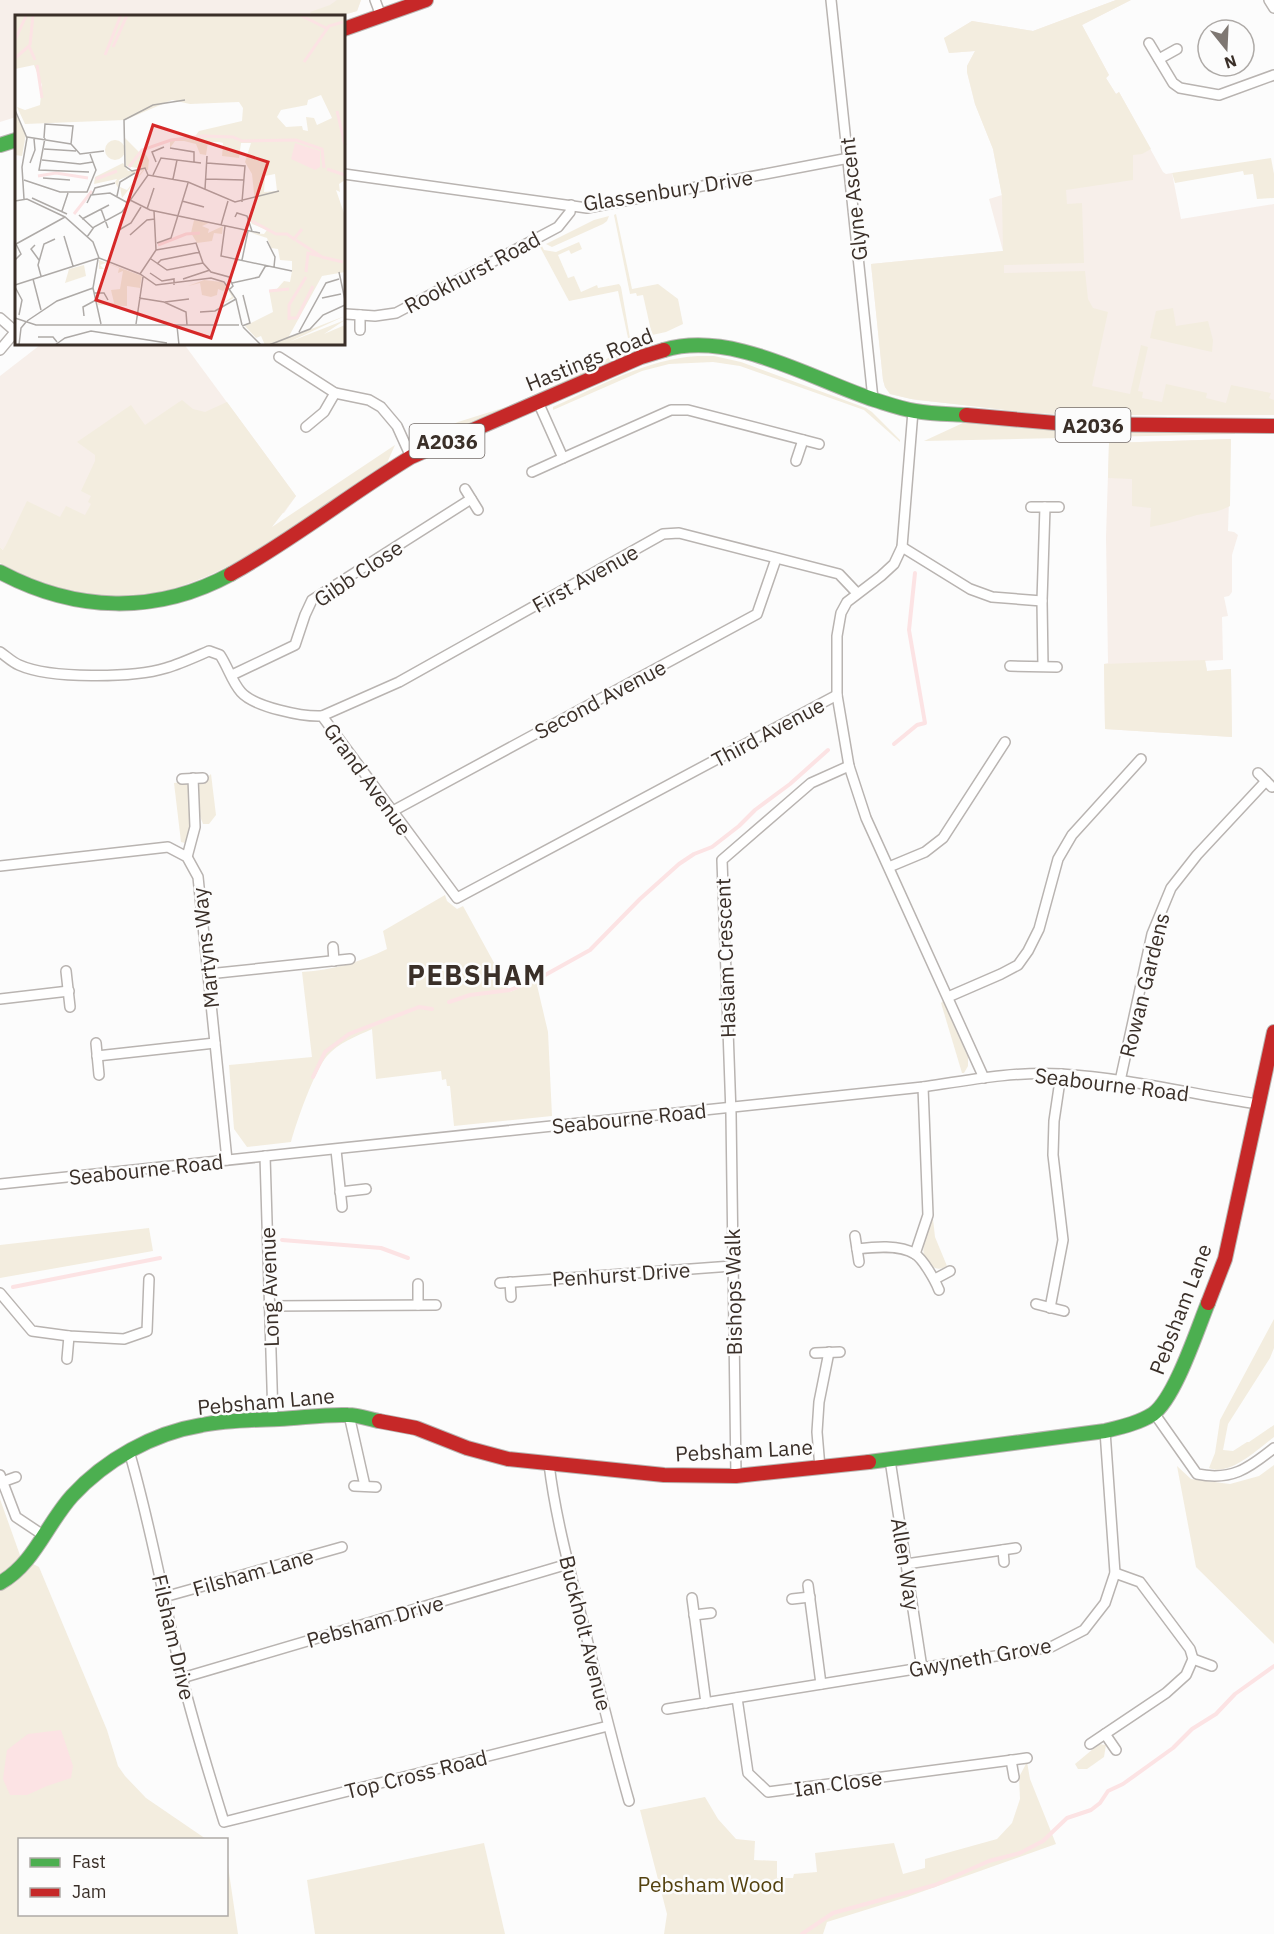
<svg xmlns="http://www.w3.org/2000/svg" width="1274" height="1934" viewBox="0 0 1274 1934" font-family="'IBM Plex Sans',sans-serif">
	<style>
		.built { fill: #f7efea }
		.green { fill: #f3eddf }
		.water { fill: #fce3e4 }
		.lines { fill: none; stroke-linecap: round; stroke-linejoin: round }
		.stream { stroke: #fce3e4; stroke-width: 4 }
		.street-casing { stroke: #b9b4b1; stroke-width: 12 }
		.fast-casing { stroke: #b9b4b1; stroke-width: 16 }
		.jam-casing { stroke: #b9b4b1; stroke-width: 16 }
		.street { stroke: #fff; stroke-width: 9 }
		.fast { stroke: #4caf50; stroke-width: 14 }
		.jam { stroke: #c62828; stroke-width: 14 }
		.labels { text-anchor: middle; dominant-baseline: central; stroke-width: 5; stroke-linejoin: round; paint-order: stroke }
		.shield { fill: #fcfcfc; stroke: #746c68; stroke-width: 1.5 }
		.shield-label { font-size: 20px; font-weight: bold; fill: #3a2f28 }
		.street-label { font-size: 21px; fill: #3a2f28; stroke: #fcfcfc }
		.park-label { font-size: 21px; fill: #53410f; stroke: #fcfcfc }
		.district-label { font-size: 27px; font-weight: bold; letter-spacing: 1.5px; fill: #3a2f28; stroke: #fcfcfc }
		.inset-river { fill: none; stroke: #fce3e4; stroke-width: 3 }
		.inset-road { fill: none; stroke: #aeaaa7; stroke-width: 1.5 }
		.view { fill: #d62828; fill-opacity: 0.15; stroke: #d62828; stroke-width: 3 }
		.inset-edge { fill: none; stroke: #3a2f28; stroke-width: 3 }
	</style>
	<rect width="100%" height="100%" fill="#fcfcfc"/>
	<g class="built">
		<polygon points="0,0 361,0 357,11 340,16 16,16 16,117 0,122"/>
		<polygon points="1116,0 1131,0 1082,25 1109,75 1106,78 1116,94 1119,92 1163,172 1166,174 1172,173 1181,219 1274,204 1274,415 1061,415 916,400 890,394 885,387 883,380 871,264 1003,251 989,199 1002,195 993,149 975,104 967,72 967,66 975,51 949,53 944,38 972,21 1033,31"/>
		<polygon points="40,345 184,344 296,496 284,513 3,550 0,547 0,376"/>
		<polygon points="1231,439 1228,531 1234,532 1238,535 1232,555 1232,592 1229,596 1224,597 1228,616 1222,617 1223,660 1205,661 1207,671 1231,669 1232,737 1105,729 1104,664 1108,663 1106,537 1109,443"/>
	</g>
	<g class="green">
		<polygon points="337,0 361,0 357,11 340,16 312,16 310,12 330,5"/>
		<polygon points="1116,0 1131,0 1082,25 1109,75 1106,78 1116,94 1119,92 1151,149 1142,154 1133,155 1133,180 1066,190 1067,204 1082,203 1084,263 1004,265 1004,273 1085,271 1088,299 1093,308 1108,312 1092,386 1130,394 1141,345 1148,347 1138,391 1143,392 1142,398 1162,402 1166,384 1207,393 1206,398 1226,403 1231,385 1271,393 1269,398 1274,400 1274,415 1090,415 1031,413 911,399 890,394 885,387 883,380 871,264 1003,251 1002,196 993,149 975,104 967,72 967,66 975,51 949,53 944,38 972,21 1033,31"/>
		<polygon points="1271,158 1274,174 1274,198 1257,199 1253,174 1244,175 1243,171 1175,183 1172,173"/>
		<polygon points="616,214 632,289 658,284 678,299 683,324 666,332 652,335 643,295 637,296 636,293 630,294 614,215"/>
		<polygon points="609,216 607,221 603,224 552,247 546,244 594,220"/>
		<polygon points="579,242 582,249 571,254 569,250 558,255 568,278 574,276 581,292 597,285 598,288 619,284 621,287 630,338 628,338 618,291 569,301 540,247 542,246 544,250 556,252"/>
		<polygon points="1173,308 1176,326 1208,321 1213,340 1212,352 1150,338 1156,311"/>
		<path d="M636,345C613,363 584,374 559,386C515,405 472,424 428,442L416,440L458,422L509,406L575,376L625,349Z"/>
		<path d="M698,356H714L741,362L866,408L872,412L900,440V442L864,410L740,366L713,362L669,364L642,371L553,410V407C600,386 646,359 698,356Z"/>
		<path d="M182,400L193,409L205,412L227,402L296,496L272,527L395,445L387,463C263,543 154,654 0,563V547L3,550L6,545L27,501L60,517L66,506L85,515L91,504L88,502L91,496L81,491L95,461V455L77,442L131,405L145,425Z"/>
		<polygon points="965,422 1235,430 1235,434 924,441"/>
		<path d="M1231,439L1230,506C1217,513 1210,512 1197,515C1181,520 1167,524 1150,527L1151,508L1132,506V479L1108,478L1109,443Z"/>
		<polygon points="1205,660 1207,671 1231,669 1232,737 1105,729 1104,664"/>
		<polygon points="211,774 216,815 209,824 203,824 198,811 197,787"/>
		<polygon points="182,782 190,786 190,826 185,843 181,842 174,783"/>
		<path d="M445,895L447,901L457,909L463,906L510,992L536,981L548,1032L552,1116L454,1126L450,1086H447L446,1079L442,1080L441,1071L376,1079L372,1029C357,1036 338,1043 327,1056C315,1069 296,1123 291,1142L247,1147L234,1129L229,1065L312,1057L302,972C333,970 360,962 387,949L383,931Z"/>
		<polygon points="943,1001 968,1056 968,1066 964,1073 962,1073 941,1003"/>
		<path d="M932,1218L933,1219L935,1237L947,1266C940,1270 936,1270 930,1264C916,1252 928,1234 932,1218Z"/>
		<polygon points="149,1228 153,1251 0,1278 0,1245"/>
		<path d="M1274,1319V1348L1270,1358L1228,1424L1223,1450L1233,1451L1247,1442H1249L1274,1425V1437C1258,1449 1229,1477 1209,1468L1215,1453L1220,1420Z"/>
		<polygon points="1274,1465 1274,1644 1196,1567 1177,1466 1191,1479 1230,1484 1259,1476"/>
		<polygon points="0,1499 21,1558 39,1567 107,1730 118,1766 125,1776 146,1798 206,1839 20,1840 20,1914 226,1914 227,1859 238,1934 0,1934"/>
		<polygon points="1099,1744 1106,1745 1104,1757 1087,1769 1078,1769 1075,1764"/>
		<polygon points="1027,1762 1030,1779 1056,1844 907,1897 827,1922 823,1934 664,1934 667,1914 640,1810 705,1797 718,1819 736,1839 755,1841 754,1860 777,1861 777,1878 793,1878 794,1874 817,1872 815,1853 894,1843 903,1874 925,1868 925,1859 997,1839 1012,1823 1020,1799 1019,1777"/>
		<polygon points="484,1843 505,1934 315,1934 307,1880"/>
	</g>
	<polygon class="water" points="61,1730 73,1766 71,1778 47,1786 27,1795 10,1795 3,1779 7,1750 28,1734"/>
	<g class="lines">
		<g class="stream">
			<polyline points="894,744 917,725 925,723 909,630 915,573"/>
			<polyline points="449,1002 470,995 510,990 538,979 590,950 640,899 679,864 694,854 712,847 739,826 755,810 790,784 828,750"/>
			<polyline points="313,1077 325,1052 349,1034 419,1007 432,1009"/>
			<polyline points="282,1240 381,1248 408,1258"/>
			<polyline points="13,1287 160,1258"/>
			<polyline points="802,1934 833,1913 935,1885 989,1861 1020,1853 1043,1841 1067,1818 1091,1810 1100,1803 1108,1791 1123,1784 1173,1748 1192,1729 1216,1714 1235,1694 1274,1666"/>
		</g>
		<defs>
			<g id="street">
				<polyline points="375,0 381,16"/>
				<polyline points="831,0 873,399"/>
				<polyline points="1269,0 1274,8"/>
				<polyline points="1149,43 1173,83 1180,88 1219,95 1274,75"/>
				<polyline points="1159,59 1177,49"/>
				<polyline points="344,174 587,208 849,158"/>
				<polyline points="346,314 375,316 396,313 558,227 570,212 571,205"/>
				<polyline points="0,318 16,332"/>
				<polyline points="360,330 360,315"/>
				<polyline points="0,350 16,331"/>
				<polyline points="279,357 335,393 369,400 381,407 397,426 411,457"/>
				<polyline points="538,402 563,458 671,410 688,410 819,444"/>
				<polyline points="913,411 902,547 894,564 881,576 847,602 841,613 837,636 837,695 849,766 866,818 984,1078"/>
				<polyline points="306,427 324,412 335,393"/>
				<polyline points="796,461 803,440"/>
				<polyline points="532,472 563,458"/>
				<polyline points="465,489 478,510"/>
				<polyline points="1031,507 1059,507"/>
				<polyline points="902,547 970,589 992,597 1042,601"/>
				<path d="M0,652C6,656 12,662 19,665C50,679 133,678 166,668C180,664 195,657 209,651L220,655C228,667 232,682 241,692C254,707 303,717 322,716L457,898L837,695"/>
				<polyline points="1010,666 1057,667"/>
				<polyline points="1043,666 1042,601 1045,507"/>
				<polyline points="232,675 295,645 305,615 312,600 471,499"/>
				<polyline points="322,716 399,682 663,534 679,533 839,574 857,593"/>
				<polyline points="1258,773 1272,787"/>
				<polyline points="182,779 203,778"/>
				<polyline points="391,812 757,614 776,559"/>
				<polyline points="187,857 195,827 193,778"/>
				<polyline points="0,866 168,847 187,857 198,877 227,1160"/>
				<polyline points="889,867 925,852 943,838 1005,742"/>
				<polyline points="333,947 334,961"/>
				<polyline points="66,971 70,1007"/>
				<polyline points="208,974 350,959"/>
				<polyline points="948,997 1001,974 1018,965 1028,951 1039,929 1058,859 1072,835 1141,759"/>
				<polyline points="0,999 69,991"/>
				<polyline points="96,1043 99,1075"/>
				<polyline points="97,1056 215,1043"/>
				<polyline points="1120,1081 1152,934 1171,888 1197,855 1266,781"/>
				<polyline points="336,1150 342,1207"/>
				<polyline points="265,1156 273,1418"/>
				<path d="M0,1184L923,1087C969,1080 1015,1071 1061,1074C1127,1078 1192,1094 1257,1104"/>
				<polyline points="340,1192 366,1189"/>
				<polyline points="855,1236 859,1262"/>
				<path d="M857,1249C873,1247 900,1244 915,1254C923,1259 935,1280 939,1290"/>
				<polyline points="915,1254 928,1215 923,1087"/>
				<polyline points="935,1279 950,1271"/>
				<polyline points="510,1282 511,1297"/>
				<polyline points="500,1283 732,1266"/>
				<polyline points="418,1284 418,1305"/>
				<polyline points="0,1293 32,1331 69,1336 124,1339 147,1331 149,1279"/>
				<polyline points="1036,1304 1064,1311"/>
				<polyline points="269,1306 436,1305"/>
				<polyline points="1050,1308 1063,1240 1053,1155 1054,1121 1061,1074"/>
				<polyline points="815,1353 840,1352"/>
				<polyline points="67,1359 69,1336"/>
				<path d="M1154,1413L1197,1474C1231,1481 1248,1469 1274,1448"/>
				<polyline points="349,1415 365,1486"/>
				<path d="M129,1451C151,1526 164,1602 182,1677C194,1726 209,1774 224,1822L608,1726"/>
				<polyline points="890,1460 922,1668"/>
				<path d="M549,1464C555,1514 568,1563 580,1611C596,1675 611,1738 629,1801"/>
				<polyline points="820,1468 817,1432 819,1402 829,1352"/>
				<polyline points="0,1475 16,1517 43,1535"/>
				<polyline points="736,1476 731,1114 722,860 811,783 849,766"/>
				<polyline points="2,1482 16,1477"/>
				<polyline points="354,1486 376,1487"/>
				<polyline points="1003,1550 1004,1562"/>
				<polyline points="906,1564 1016,1548"/>
				<polyline points="808,1585 821,1684"/>
				<polyline points="164,1597 342,1547"/>
				<polyline points="692,1598 706,1703"/>
				<polyline points="792,1599 810,1597"/>
				<polyline points="694,1615 711,1613"/>
				<polyline points="1193,1659 1212,1666"/>
				<polyline points="182,1678 568,1564"/>
				<polyline points="737,1698 748,1773 768,1792 1027,1758"/>
				<polyline points="667,1709 1051,1647 1084,1630 1105,1603 1115,1573 1105,1431"/>
				<polyline points="1105,1734 1116,1750"/>
				<polyline points="1090,1744 1166,1693 1186,1675 1193,1659 1190,1649 1140,1582 1115,1573"/>
				<polyline points="1011,1760 1014,1777"/>
			</g>
			<g id="fast">
				<polyline points="0,145 16,140"/>
				<path d="M664,350C732,330 811,379 875,400C888,404 902,409 915,411C932,414 949,414 966,415"/>
				<path d="M0,572C75,612 156,615 231,574"/>
				<path d="M869,1462L1105,1431C1121,1427 1139,1423 1153,1414C1175,1398 1197,1330 1208,1303"/>
				<path d="M0,1583C34,1564 46,1525 72,1496C105,1460 153,1433 202,1425C227,1420 254,1420 279,1419C302,1418 325,1414 348,1415C358,1415 369,1419 379,1421"/>
			</g>
			<g id="jam">
				<polyline points="344,29 426,0"/>
				<polyline points="966,415 1067,424 1274,426"/>
				<path d="M231,574C294,539 350,494 411,457L641,357L664,350"/>
				<polyline points="1208,1303 1225,1259 1274,1032"/>
				<polyline points="379,1421 416,1428 467,1448 508,1459 664,1475 736,1476 869,1462"/>
			</g>
		</defs>
		<use href="#street" class="street-casing"/>
		<use href="#fast" class="fast-casing"/>
		<use href="#jam" class="jam-casing"/>
		<use href="#street" class="street"/>
		<use href="#fast" class="fast"/>
		<use href="#jam" class="jam"/>
	</g>
	<g class="labels">
		<g class="shield">
			<rect x="1055.5" y="408" width="75" height="34" rx="4.5"/>
			<rect x="409.5" y="424" width="75" height="34" rx="4.5"/>
		</g>
		<g class="shield-label">
			<text x="1093" y="425">A2036</text>
			<text x="447" y="441">A2036</text>
		</g>
		<g class="street-label">
			<text transform="translate(668 190) rotate(-9)">Glassenbury Drive</text>
			<text transform="translate(853 199) rotate(-96)">Glyne Ascent</text>
			<text transform="translate(472 272) rotate(-28)">Rookhurst Road</text>
			<text transform="translate(589 359) rotate(-22)">Hastings Road</text>
			<text transform="translate(358 573) rotate(-34)">Gibb Close</text>
			<text transform="translate(585 578) rotate(-29)">First Avenue</text>
			<text transform="translate(600 699) rotate(-28)">Second Avenue</text>
			<text transform="translate(768 732) rotate(-28)">Third Avenue</text>
			<text transform="translate(368 779) rotate(54)">Grand Avenue</text>
			<text transform="translate(205 948) rotate(-96)">Martyns Way</text>
			<text transform="translate(725 958) rotate(-92)">Haslam Crescent</text>
			<text transform="translate(1144 985) rotate(-76)">Rowan Gardens</text>
			<text transform="translate(1112 1084) rotate(7)">Seabourne Road</text>
			<text transform="translate(629 1118) rotate(-6)">Seabourne Road</text>
			<text transform="translate(146 1169) rotate(-6)">Seabourne Road</text>
			<text transform="translate(621 1274) rotate(-4)">Penhurst Drive</text>
			<text transform="translate(269 1287) rotate(-92)">Long Avenue</text>
			<text transform="translate(733 1292) rotate(-91)">Bishops Walk</text>
			<text transform="translate(1180 1309) rotate(-69)">Pebsham Lane</text>
			<text transform="translate(266 1401) rotate(-5)">Pebsham Lane</text>
			<text transform="translate(744 1450) rotate(-3)">Pebsham Lane</text>
			<text transform="translate(906 1564) rotate(81)">Allen Way</text>
			<text transform="translate(253 1572) rotate(-16)">Filsham Lane</text>
			<text transform="translate(375 1621) rotate(-16)">Pebsham Drive</text>
			<text transform="translate(586 1633) rotate(76)">Buckholt Avenue</text>
			<text transform="translate(174 1637) rotate(77)">Filsham Drive</text>
			<text transform="translate(980 1657) rotate(-10)">Gwyneth Grove</text>
			<text transform="translate(416 1774) rotate(-14)">Top Cross Road</text>
			<text transform="translate(838 1783) rotate(-8)">Ian Close</text>
		</g>
		<g class="park-label">
			<text x="711" y="1884">Pebsham Wood</text>
		</g>
		<g class="district-label">
			<text x="477" y="974">PEBSHAM</text>
		</g>
	</g>
	<g transform="translate(15 15)">
		<rect width="330" height="330" fill="#fcfcfc"/>
		<path d="M0,0H330V165L324,169L325,177L321,175L330,201V257L307,261L273,323L330,301L274,327L330,305L309,319L330,310V330H250L246,321L241,323L230,311L258,297L254,275H261L269,266L275,267L277,256V246L265,245L263,234L256,233L252,223L234,217L249,219L252,215L237,209L234,203L240,188L237,159L230,147L236,128H226L224,143L207,141L208,128L204,127H193L191,140L185,139L181,129L169,126H160L155,133V124H178L184,116L227,106L228,93L224,87L175,89L157,85L110,105L10,109L2,92L10,95L25,90L27,70L19,50L0,54ZM306,80L317,103L302,110L299,103L291,102L293,116L288,115L287,111L271,112L262,102L266,95L292,90L293,85ZM260,159L262,176L249,177L250,161ZM0,98L11,119L7,141L0,140ZM110,123L124,137L128,134L134,145L133,155L111,151ZM90 135a10 10 0 1 1 20 0a10 10 0 1 1-20 0ZM108,148L113,156L130,154L107,183L105,172L112,175L128,155L104,165L103,173L100,167L102,164L79,169L80,162ZM179,205L194,208L187,211L194,214L193,218L208,211L207,219L199,218L197,226L182,228L176,218ZM84,245L127,261L125,273L112,271V291L83,290L82,287L99,288L96,275L105,274L108,256L103,258L104,253L91,248L85,250L89,254H84ZM69,250L71,261L50,268L54,254ZM189,265L207,267L213,272L219,283L205,290L217,282L212,273L208,276L203,274L202,280L196,282L187,280L185,268L173,271Z" fill="#f3eddf" fill-rule="evenodd"/>
		<path d="M280,128L305,136V152L300,155L276,144Z" fill="#fce3e4"/>
		<path class="inset-river" d="M285,0L311,13M0,25L11,1M15,30L18,0M98,32L112,0M90,40L106,0M0,43L14,31L20,45M289,47L314,11L328,7M22,50L27,83M322,96L330,130M114,152L127,135L156,125L188,121L218,122L227,126L281,125L307,134L309,153M312,154L330,160M23,161L41,158L73,163M81,164L102,156M59,199L77,176M237,206L261,219H272L279,224L287,214M281,225L307,242L328,247M143,230L171,219L185,218M291,257L293,238L305,241M254,276L274,274M275,303H282L298,271M274,305V290L291,262"/>
		<path class="inset-road" d="M0,95L12,123L7,152L9,184M12,122L56,129L65,139L89,136M29,123L30,109L58,111L56,129M30,123L24,155L74,157M155,133L179,137V147M29,134L61,136M27,145L65,149L78,147M141,147L137,137L149,132M15,148L20,135L19,124M192,148L230,151L227,187M133,160L130,153L117,156L110,151L109,105L138,90L170,85M138,160L146,143L186,148M28,163L55,165M158,164L162,145M191,164L229,165M9,165L45,177H72L81,155L75,139M190,174L192,141M77,180L80,173L100,168M102,181L105,167L120,158M17,183L52,199M115,185L135,195L245,218M0,186L12,184L50,202L78,227L84,243L125,259L141,270L196,263L209,267L221,284L227,310M167,186L189,192M72,188L76,180L95,178L113,188M86,194L93,213M132,194L139,173M47,196L53,178M64,200L78,213M220,202L222,198L232,201L237,216M67,204L94,190M206,210L213,186M210,211L206,241L277,256M104,215L116,208L126,192M115,220L132,205L140,204M49,221L58,251M72,222L79,212L107,197L133,160L173,167L220,187L264,176M252,226L260,242L259,252M142,228L156,223L173,168M1,229L50,202M20,230L16,234L24,245M141,235L181,228L188,248L196,257L214,262L218,271L215,274M83,244L78,273L86,309M136,244L152,255L188,248M0,245L6,239L1,229M227,245L233,216M142,249L146,245L185,237M324,257L330,285M135,258L147,266L159,264V270M125,259L141,235L139,196M26,261L23,250L29,229L40,224M18,264L26,295M168,264L195,255M217,268L244,262L251,250M0,270L84,243M0,272L7,285L4,300M79,278H89L93,285M124,283L149,287L171,297L172,310M307,283L326,279M150,287L174,284M185,297L200,296L221,284M69,301L68,292L81,285M0,303L21,310H224M12,306L42,286L78,273M121,309L128,262M162,311L164,330M227,311L235,308L228,280M228,312L246,330M284,317L311,268L324,264M23,322H38L42,327M4,330L6,313L11,307M40,330L50,323L76,316L152,328M254,330L295,314L308,300L330,290"/>
		<path class="view" d="M138,110L253,147L196,323L81,285Z"/>
		<rect width="330" height="330" class="inset-edge"/>
	</g>
	<rect x="18" y="1838" width="210" height="78" fill="#fcfcfc" stroke="#aeaaa7" stroke-width="1.5"/>
	<rect x="30" y="1858" width="30" height="9" fill="#4caf50" stroke="#aeaaa7" stroke-width="1.5"/>
	<text x="72" y="1868" font-size="18" fill="#3a2f28">Fast</text>
	<rect x="30" y="1888" width="30" height="9" fill="#c62828" stroke="#aeaaa7" stroke-width="1.5"/>
	<text x="72" y="1898" font-size="18" fill="#3a2f28">Jam</text>
	<g transform="translate(1226 48) rotate(162)"><circle r="28" fill="#fcfcfc" stroke="#aeaaa7" stroke-width="1.5"/>
	<path d="M0-4.5L10 22L0 15L-10 22Z" fill="#7e7772"/>
	<text y="-9" font-size="16" font-weight="bold" text-anchor="middle" fill="#3a2f28">N</text>
	</g>
</svg>
